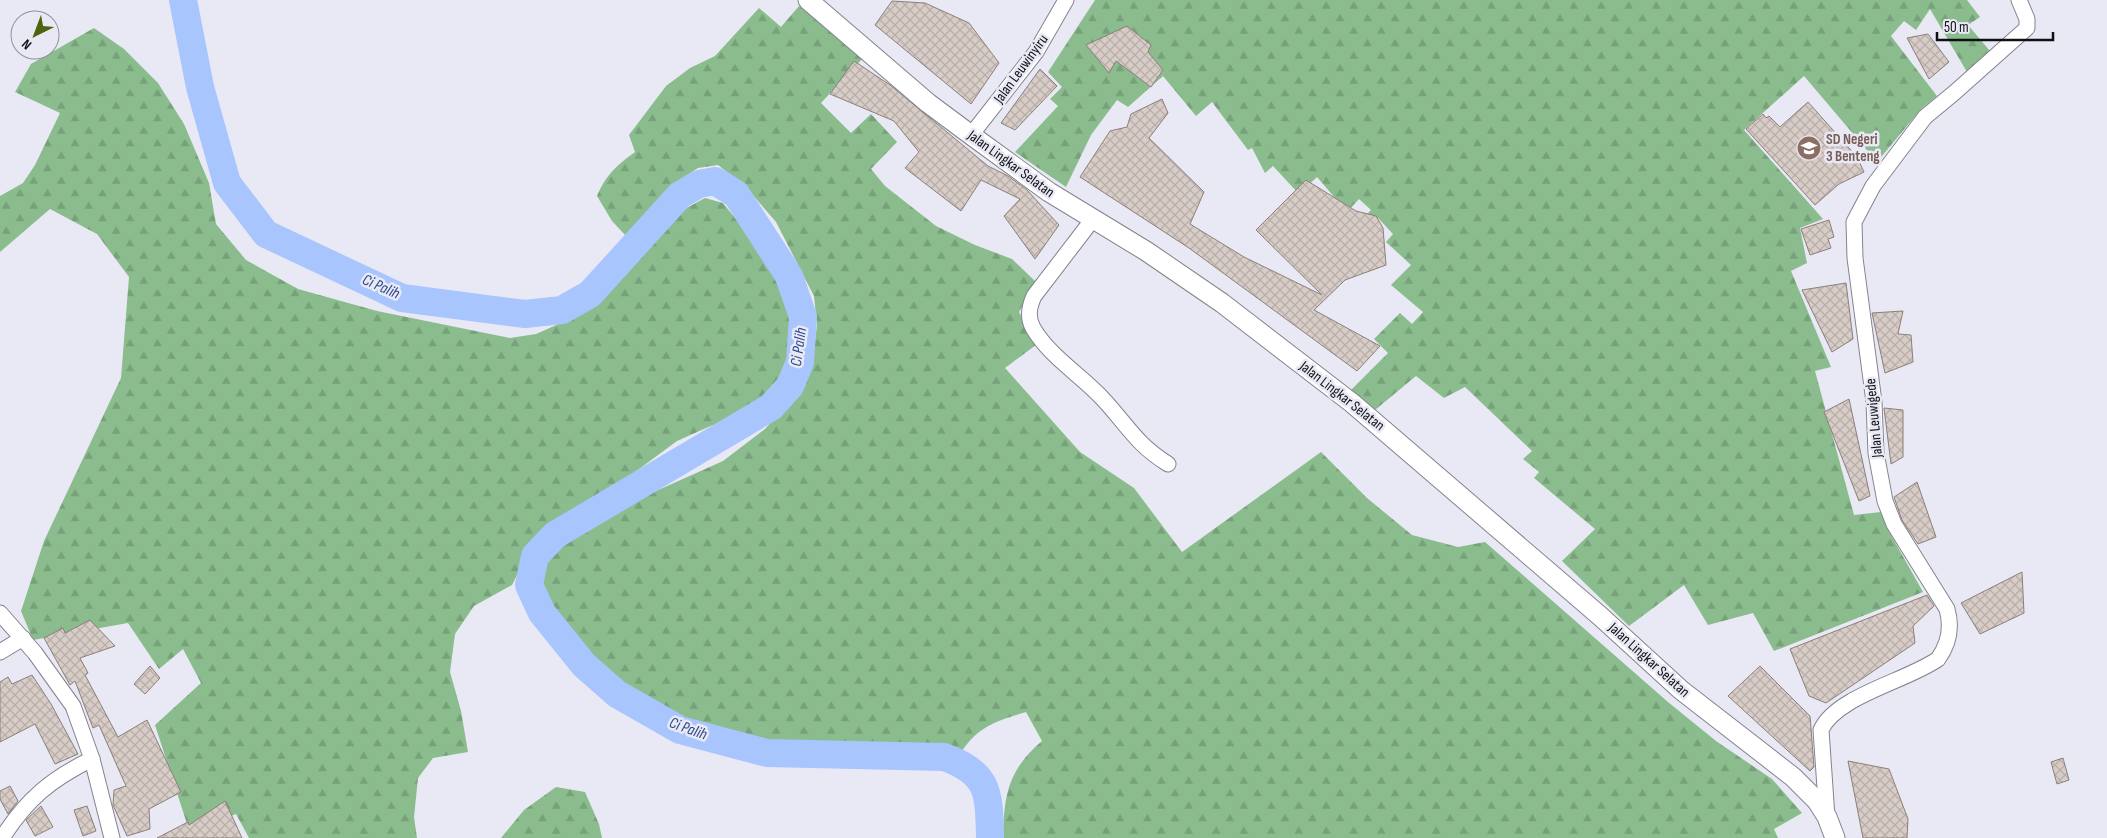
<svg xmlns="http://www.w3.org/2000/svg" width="2107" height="838" viewBox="0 0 2107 838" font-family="'Sofia Sans Condensed',sans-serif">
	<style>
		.forest { fill: url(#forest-firs) }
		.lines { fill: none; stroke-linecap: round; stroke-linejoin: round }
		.river { stroke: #a9c5fd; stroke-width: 28 }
		.building { fill: url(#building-cross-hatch); stroke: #8b7f79 }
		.minor-casing { stroke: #83838e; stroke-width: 17 }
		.tertiary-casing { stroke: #83838e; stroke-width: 21 }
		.minor { stroke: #fff; stroke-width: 15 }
		.tertiary { stroke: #fff; stroke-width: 19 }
		.labels { text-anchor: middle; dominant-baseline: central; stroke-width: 5; stroke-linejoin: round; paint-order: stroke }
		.street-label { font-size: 15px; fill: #101014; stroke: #e9e9f5 }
		.education-label { font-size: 15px; font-weight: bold; fill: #785e54; stroke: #e9e9f5; text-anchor: start }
		.water-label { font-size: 16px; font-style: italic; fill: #2c498b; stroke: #e9e9f5 }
	</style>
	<defs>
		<pattern id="forest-firs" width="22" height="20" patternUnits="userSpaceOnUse" patternTransform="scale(1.25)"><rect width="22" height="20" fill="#8bbc8d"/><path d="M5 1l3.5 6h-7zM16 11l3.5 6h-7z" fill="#77a179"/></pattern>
		<pattern id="building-cross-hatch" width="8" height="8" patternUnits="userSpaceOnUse" patternTransform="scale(1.25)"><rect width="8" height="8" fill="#d8ccc6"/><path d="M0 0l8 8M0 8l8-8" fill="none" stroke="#b8aea9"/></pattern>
	</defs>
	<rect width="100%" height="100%" fill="#e9e9f5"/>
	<g class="forest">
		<polygon points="1095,0 1967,0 1980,17 1968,25 1990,51 1967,72 1930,9 1916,30 1904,21 1891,36 1937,96 1921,109 1877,162 1804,76 1744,130 1823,219 1800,228 1807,263 1791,271 1831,367 1815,371 1854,515 1881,512 1887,528 1923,592 1774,651 1753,613 1708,625 1684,585 1629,626 1562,561 1595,529 1534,478 1539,472 1523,459 1532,451 1465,387 1444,398 1416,376 1375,410 1351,390 1388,353 1374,339 1400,313 1412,324 1423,312 1391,285 1411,265 1386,242 1393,234 1378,218 1359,222 1371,210 1359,199 1347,212 1317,177 1299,194 1273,166 1265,173 1252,148 1248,150 1212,102 1196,116 1163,76 1128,107 1117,100 1091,135 1066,187 1015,152 1058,106 1050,99 1062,87 1048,72"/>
		<path d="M799,6L864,57L821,103L851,133L871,114L897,142L871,169L885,186L936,226L975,245L1012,259L1036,282L1019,312L1036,345L1005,368L1080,452L1134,488L1182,552L1321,452L1367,498L1412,535L1458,547L1485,542L1668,702L1716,741L1772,779L1802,813L1774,829L1778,838H1003C1004,795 1008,770 1042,741L1026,712C999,720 978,726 962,751L947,746L919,744L770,746L719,733L677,719L639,699L606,675L551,609L542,581L546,561L559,546L656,491L723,461L765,429L797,394L812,365L817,325L814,296L776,222L745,186L718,165L698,168L681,179L627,237L612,221L597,196C606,175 617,165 635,152L629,135L666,86L690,68L715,56L759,8L781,27Z"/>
		<polygon points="94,28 124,49 158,83 184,124 209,183 216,224 246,260 298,289 377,311 510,338 536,334 579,315 602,297 679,212 705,198 723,203 747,233 775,279 793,319 793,357 785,374 770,396 751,408 677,441 612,489 561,516 535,540 512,585 474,606 455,634 450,672 461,711 468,752 433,758 418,778 414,817 417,838 249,838 236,814 190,833 155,725 201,683 183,649 159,669 128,623 33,640 21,611 44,541 121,378 129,277 97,234 50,209 0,252 0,196 23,183 35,165 60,113 15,92 31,64"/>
		<polygon points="556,787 585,792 599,824 602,838 501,838 524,810"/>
	</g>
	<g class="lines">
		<path class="river" d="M183,0L200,87L227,183L266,234L402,298L525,314L562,310L590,294L680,195L699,184L715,181L736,194L789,276L803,317L800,362L790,386L771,407L555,535L535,556L529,585L542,613L584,665L617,694L680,730L767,753L944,757C990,773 989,794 990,838"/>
	</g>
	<g class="building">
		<polygon points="892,1 925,3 969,23 999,63 971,104 875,25"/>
		<polygon points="1127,26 1151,45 1148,52 1163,70 1151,87 1116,61 1109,73 1086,45"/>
		<polygon points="1928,34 1949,62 1929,79 1907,38"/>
		<polygon points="854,61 890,85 988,166 1008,176 1027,190 1059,225 1035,259 1004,216 1020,199 981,180 961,211 905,168 919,152 894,121 830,94"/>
		<polygon points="1040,69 1057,86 1015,130 1001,123"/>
		<polygon points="1162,99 1168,113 1149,138 1204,192 1190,224 1244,257 1322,295 1256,230 1306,180 1356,211 1376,216 1383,228 1386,265 1345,280 1314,310 1380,346 1357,371 1189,248 1080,177 1110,131 1127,127 1131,114"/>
		<polygon points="1808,102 1857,157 1864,172 1839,184 1815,205 1746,129 1763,114 1766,118 1769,116 1780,127"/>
		<polygon points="1829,220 1834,237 1828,239 1831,248 1810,255 1801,229"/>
		<polygon points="1846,283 1853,339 1832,352 1802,290"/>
		<polygon points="1903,311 1898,334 1911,335 1913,362 1885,373 1872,313"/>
		<polygon points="1849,399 1870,496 1859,501 1824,412"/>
		<polygon points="1884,408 1903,410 1903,457 1891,464"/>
		<polygon points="1917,482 1936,537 1918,544 1902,520 1894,497"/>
		<polygon points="2022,572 2024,613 1980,634 1961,603"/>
		<polygon points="1927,595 1934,606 1913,626 1915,643 1826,703 1809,696 1790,649"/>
		<polygon points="90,620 115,646 80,658 88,673 85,675 118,737 147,720 181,792 149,809 150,829 127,836 113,805 114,790 126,786 99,725 93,728 75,681 70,685 44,638 63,628 65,633"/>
		<polygon points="150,666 160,678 145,694 134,684"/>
		<polygon points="1760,666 1810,716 1814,767 1810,771 1728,696"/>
		<polygon points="32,675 51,704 78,754 55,764 35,724 0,742 0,682 8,677 12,684"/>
		<polygon points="2063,758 2069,780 2057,784 2051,762"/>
		<polygon points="1848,761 1889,769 1908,819 1907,838 1863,838"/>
		<polygon points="10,786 18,801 8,814 0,799 0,791"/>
		<polygon points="225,801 242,838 157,838 188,822 189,825"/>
		<polygon points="41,806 53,827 35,836 26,820"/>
		<polygon points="87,806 96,831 83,836 74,810"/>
	</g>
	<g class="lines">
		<defs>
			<g id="minor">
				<polyline points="971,135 1036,52 1066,0"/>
				<path d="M1093,219L1034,296C1029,307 1027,317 1033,328C1050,357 1081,375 1103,399C1128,426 1136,444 1168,464"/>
				<polyline points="0,613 35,653 73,706 92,759 112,838"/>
				<polyline points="0,652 23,638"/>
				<path d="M1827,817L1821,730C1836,696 1907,681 1938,659C1949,644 1952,627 1947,609L1894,524L1885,501L1876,453L1874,402L1855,258L1854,222L1873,186L1925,117L1954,93L2027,28V19L2019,0"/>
				<path d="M2,838C27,799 51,779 92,759"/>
			</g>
			<polyline id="tertiary" points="808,0 928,103 971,135 1049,192 1146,251 1222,303 1352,403 1600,616 1681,690 1793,777 1817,801 1827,817 1835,838"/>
		</defs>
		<use href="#minor" class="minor-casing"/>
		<use href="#tertiary" class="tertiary-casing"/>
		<use href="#minor" class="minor"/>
		<use href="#tertiary" class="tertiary"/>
	</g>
	<defs>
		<symbol id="school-disc" viewBox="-11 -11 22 22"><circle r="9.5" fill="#8d6e63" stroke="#e9e9f5"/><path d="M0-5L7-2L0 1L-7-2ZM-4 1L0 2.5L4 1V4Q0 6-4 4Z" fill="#fff"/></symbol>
	</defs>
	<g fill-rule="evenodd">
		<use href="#school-disc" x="1795" y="134" width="28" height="28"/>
	</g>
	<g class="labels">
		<g class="street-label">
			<text transform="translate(1021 69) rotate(-54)">Jalan Leuwinyiru</text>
			<text transform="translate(1011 164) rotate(36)">Jalan Lingkar Selatan</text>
			<text transform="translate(1342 396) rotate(38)">Jalan Lingkar Selatan</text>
			<text transform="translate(1874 418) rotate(-95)">Jalan Leuwigede</text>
			<text transform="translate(1649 660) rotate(42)">Jalan Lingkar Selatan</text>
		</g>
		<g class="education-label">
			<text x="1826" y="139">SD Negeri<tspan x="1826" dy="17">3 Benteng</tspan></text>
		</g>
		<g class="water-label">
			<text transform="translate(381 287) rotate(24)">Ci Palih</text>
			<text transform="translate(799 347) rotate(-82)">Ci Palih</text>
			<text transform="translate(688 729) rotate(20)">Ci Palih</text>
		</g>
	</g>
	<g transform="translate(35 35) rotate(222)"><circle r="24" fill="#e9e9f5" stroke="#92929b"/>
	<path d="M0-4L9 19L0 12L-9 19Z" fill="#4d630e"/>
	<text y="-8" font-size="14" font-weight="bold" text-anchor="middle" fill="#101014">N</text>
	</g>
	<path d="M1937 32v8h116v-8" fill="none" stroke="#101014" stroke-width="2.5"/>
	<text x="1944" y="32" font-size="15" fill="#101014" stroke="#e9e9f5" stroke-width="4" paint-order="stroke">50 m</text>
</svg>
